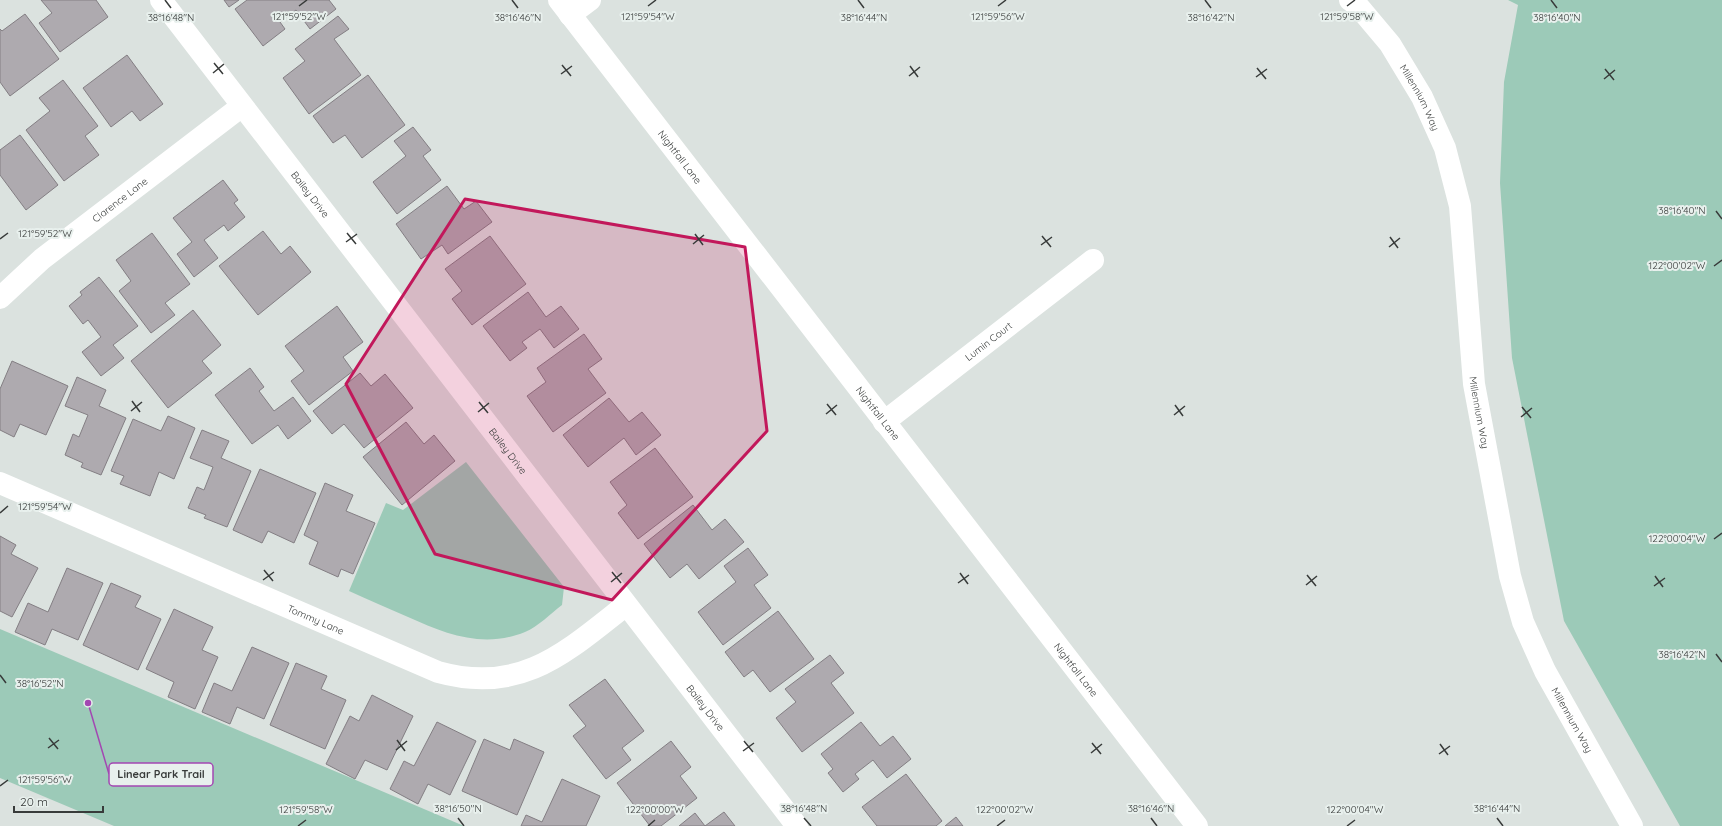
<svg xmlns="http://www.w3.org/2000/svg" width="1722" height="826" viewBox="0 0 1722 826" font-family="Quicksand,sans-serif">
	<style>
		.green { fill: #9ccab8 }
		.building { fill: #aeaaaf; stroke: #837e83 }
		.lines { fill: none; stroke-linecap: round; stroke-linejoin: round }
		.minor { stroke: #fff; stroke-width: 22 }
		.marked { fill: #c2185b; fill-opacity: 0.2; stroke: #c2185b; stroke-width: 3; stroke-linejoin: round }
		.ticks { fill: none; stroke: #383b3a; stroke-width: 1.5 }
		.labels { text-anchor: middle; dominant-baseline: central; stroke-width: 4; stroke-linejoin: round; paint-order: stroke }
		.street-label { font-size: 10px; fill: #383b3a; stroke: #e8f0ed }
		.ticks-label { font-size: 10px; text-anchor: middle; fill: #383b3a; stroke: #e8f0ed; stroke-width: 4; stroke-linejoin: round; paint-order: stroke }
		.leader { fill: none; stroke: #a347b2; stroke-width: 1.5 }
		.callout-dot { fill: #a347b2; stroke: #e8f0ed; stroke-width: 1.5 }
		.callout { fill: #e8f0ed; stroke: #a347b2; stroke-width: 1.5 }
		.callout-label { font-size: 11px; text-anchor: middle; font-weight: bold; fill: #383b3a }
	</style>
	<rect width="100%" height="100%" fill="#dbe2df"/>
	<g class="green">
		<polygon points="1508,0 1722,0 1722,826 1680,826 1564,621 1512,358 1500,183 1504,82 1518,5"/>
		<path d="M466,462L564,587L562,605C551,613 538,627 525,632C483,649 446,634 408,617C388,608 368,600 349,591L386,503L403,510Z"/>
		<polygon points="0,629 464,826 114,826 0,778"/>
	</g>
	<g class="building">
		<polygon points="41,0 96,0 108,17 60,52 39,23 52,13"/>
		<polygon points="224,0 239,0 229,7"/>
		<polygon points="247,0 329,0 336,9 310,29 296,10 280,22 285,29 263,46 235,9"/>
		<polygon points="25,14 59,59 10,96 0,82 0,29 2,31"/>
		<polygon points="338,16 349,29 334,39 361,75 309,114 283,78 305,61 295,49"/>
		<polygon points="127,55 163,104 140,121 132,111 111,127 83,88"/>
		<polygon points="368,75 405,125 362,158 345,135 333,143 313,116"/>
		<polygon points="63,80 98,126 85,136 99,155 64,181 26,130 50,111 39,98"/>
		<polygon points="413,127 431,150 423,156 441,180 397,214 373,182 406,156 394,141"/>
		<polygon points="20,135 58,185 26,210 0,175 0,150"/>
		<polygon points="223,180 238,200 234,203 245,217 228,231 224,225 204,240 218,258 194,277 177,254 192,242 173,218"/>
		<polygon points="447,186 464,209 476,201 492,222 448,254 442,245 421,259 396,224"/>
		<polygon points="263,231 281,254 290,246 311,272 258,315 219,266"/>
		<polygon points="152,233 190,284 165,303 175,315 151,333 119,291 131,281 116,260"/>
		<polygon points="490,236 526,284 472,325 452,299 462,291 445,269"/>
		<polygon points="99,277 138,326 113,345 124,358 101,376 82,352 101,337 88,320 83,324 69,306 82,295 80,292"/>
		<polygon points="528,292 546,317 561,306 579,329 554,348 540,329 522,342 527,348 510,361 483,326"/>
		<polygon points="337,306 363,342 343,357 353,371 309,405 291,381 304,371 285,346"/>
		<polygon points="193,310 221,345 202,361 212,373 168,408 131,361"/>
		<polygon points="584,334 602,359 588,369 606,393 553,432 527,396 546,382 537,368"/>
		<polygon points="12,361 68,386 46,435 20,424 14,437 0,430 0,389"/>
		<polygon points="250,368 264,387 259,391 274,411 293,397 311,421 288,439 278,425 252,444 215,395"/>
		<polygon points="360,373 371,386 385,374 413,408 364,448 344,424 332,434 313,411"/>
		<polygon points="77,377 106,390 99,406 126,418 101,475 81,467 83,463 65,455 73,434 79,437 88,415 65,406"/>
		<polygon points="609,398 629,422 642,412 661,435 636,455 624,438 588,467 563,435"/>
		<polygon points="168,416 195,428 174,479 159,472 150,496 120,484 124,476 111,471 133,419 161,431"/>
		<polygon points="406,422 424,444 434,435 455,461 402,505 363,457"/>
		<polygon points="202,430 229,441 221,458 251,471 227,527 204,518 206,515 188,508 197,487 204,490 213,467 190,458"/>
		<polygon points="655,448 693,497 638,539 618,513 627,505 610,482"/>
		<polygon points="260,469 316,493 294,543 268,531 262,543 233,530"/>
		<polygon points="325,483 353,495 346,511 375,523 353,574 341,569 338,577 309,564 318,542 304,535"/>
		<polygon points="693,505 712,530 725,519 744,542 699,579 687,564 670,578 644,544"/>
		<polygon points="0,536 16,545 11,554 38,568 12,617 0,611"/>
		<polygon points="748,548 768,575 754,585 771,608 723,645 698,612 736,582 724,566"/>
		<polygon points="67,568 103,583 78,640 52,629 45,645 15,632 28,603 48,612"/>
		<polygon points="111,583 141,596 135,607 161,619 138,670 83,645"/>
		<polygon points="174,609 213,627 202,650 218,657 195,709 168,697 174,682 146,669"/>
		<polygon points="778,611 814,659 770,692 753,670 744,677 725,652"/>
		<polygon points="252,647 289,663 264,719 237,707 230,724 202,712 214,683 232,691"/>
		<polygon points="830,655 844,673 831,683 854,713 802,752 776,718 796,702 785,689"/>
		<polygon points="296,663 327,676 321,689 346,700 325,749 270,725"/>
		<polygon points="605,679 644,731 622,748 631,760 606,779 573,736 586,726 569,705"/>
		<polygon points="372,695 413,716 387,770 365,760 355,779 326,764 350,716 359,721"/>
		<polygon points="437,722 476,741 450,795 428,784 418,804 390,789 404,761 414,766"/>
		<polygon points="861,722 880,746 893,736 911,759 887,778 873,760 855,774 859,779 843,792 828,773 833,769 821,754"/>
		<polygon points="484,739 510,750 514,739 544,752 517,815 462,791"/>
		<polygon points="671,741 691,767 680,776 697,798 661,826 650,826 617,783"/>
		<polygon points="906,774 942,821 936,826 877,826 862,807"/>
		<polygon points="562,779 600,796 586,826 521,826 526,815 542,822"/>
		<polygon points="724,812 735,826 705,826"/>
		<polygon points="695,813 705,826 679,826"/>
		<polygon points="956,817 963,826 945,826"/>
	</g>
	<g class="lines">
		<g class="minor">
			<path id="s1" d="M161,0L797,826"/>
			<path id="s2" d="M559,0L1197,826"/>
			<path id="s3" d="M1350,0L1358,6L1390,44L1422,97L1445,148L1460,206L1474,384L1510,576L1523,622L1545,671L1632,826"/>
			<polyline points="570,15 590,0"/>
			<path id="s4" d="M0,298L42,259L242,106"/>
			<path id="s5" d="M884,422L1093,260"/>
			<path id="s6" d="M0,483L438,672C521,695 565,653 626,605"/>
		</g>
	</g>
	<path class="marked" d="M465,199L745,247L767,431L612,600L435,554L346,384Z"/>
	<path class="ticks" d="M165,0L171,8M512,0L518,8M858,0L864,8M1205,0L1211,8M1551,0L1557,8M299,6L307,0M648,6L656,0M998,6L1006,0M1347,6L1355,0M214,63L223,74M562,65L571,76M910,66L918,77M1257,68L1266,79M1605,69L1614,80M213,73L224,64M561,74L572,66M909,76L920,67M1256,77L1267,69M1604,79L1615,70M1716,211L1722,219M347,233L356,244M695,234L703,245M1042,236L1051,247M1390,237L1398,248M0,239L8,233M346,242L357,234M693,244L704,235M1041,245L1052,237M1389,247L1400,238M1714,266L1722,260M132,401L140,412M479,402L488,413M827,404L836,415M1175,405L1183,416M1522,407L1531,418M131,411L142,402M478,412L489,403M826,414L837,405M1174,415L1185,406M1521,417L1532,408M0,513L8,506M1714,539L1722,533M264,570L273,581M612,572L621,583M960,573L968,584M1307,575L1316,586M1655,576L1663,587M263,580L274,572M611,582L622,573M958,583L969,575M1306,585L1317,576M1654,586L1665,578M1716,654L1722,662M0,675L6,683M49,738L58,749M397,740L405,751M744,741L753,752M1092,743L1101,754M1440,744L1448,755M48,748L59,740M396,750L407,741M743,751L754,743M1091,753L1102,744M1439,754L1450,746M0,786L8,780M458,818L464,826M804,818L811,826M1151,818L1157,826M1497,818L1503,826M298,826L306,820M648,826L655,820M997,826L1005,820M1347,826L1355,820"/>
	<g class="labels">
		<g class="street-label">
			<text stroke="none"><textPath href="#s3" startOffset="121">Millennium Way</textPath></text>
			<text stroke="none"><textPath href="#s2" startOffset="198">Nightfall Lane</textPath></text>
			<text stroke="none"><textPath href="#s1" startOffset="245">Bailey Drive</textPath></text>
			<text stroke="none"><textPath href="#s4" startOffset="155">Clarence Lane</textPath></text>
			<text stroke="none"><textPath href="#s5" startOffset="132">Lumin Court</textPath></text>
			<text stroke="none"><textPath href="#s2" startOffset="522">Nightfall Lane</textPath></text>
			<text stroke="none"><textPath href="#s3" startOffset="445">Millennium Way</textPath></text>
			<text stroke="none"><textPath href="#s1" startOffset="569">Bailey Drive</textPath></text>
			<text stroke="none"><textPath href="#s6" startOffset="344">Tommy Lane</textPath></text>
			<text stroke="none"><textPath href="#s2" startOffset="846">Nightfall Lane</textPath></text>
			<text stroke="none"><textPath href="#s1" startOffset="893">Bailey Drive</textPath></text>
			<text stroke="none"><textPath href="#s3" startOffset="769">Millennium Way</textPath></text>
		</g>
	</g>
	<g class="ticks-label">
		<text x="299" y="20">121°59'52"W</text>
		<text x="648" y="20">121°59'54"W</text>
		<text x="1347" y="20">121°59'58"W</text>
		<text x="998" y="20">121°59'56"W</text>
		<text x="171" y="21">38°16'48"N</text>
		<text x="518" y="21">38°16'46"N</text>
		<text x="864" y="21">38°16'44"N</text>
		<text x="1211" y="21">38°16'42"N</text>
		<text x="1557" y="21">38°16'40"N</text>
		<text x="1682" y="214">38°16'40"N</text>
		<text x="45" y="237">121°59'52"W</text>
		<text x="1677" y="269">122°00'02"W</text>
		<text x="45" y="510">121°59'54"W</text>
		<text x="1677" y="542">122°00'04"W</text>
		<text x="1682" y="658">38°16'42"N</text>
		<text x="40" y="687">38°16'52"N</text>
		<text x="45" y="783">121°59'56"W</text>
		<text x="458" y="812">38°16'50"N</text>
		<text x="804" y="812">38°16'48"N</text>
		<text x="1151" y="812">38°16'46"N</text>
		<text x="1497" y="812">38°16'44"N</text>
		<text x="306" y="813">121°59'58"W</text>
		<text x="655" y="813">122°00'00"W</text>
		<text x="1005" y="813">122°00'02"W</text>
		<text x="1355" y="813">122°00'04"W</text>
	</g>
	<path class="leader" d="M88 703L109 774"/>
	<circle class="callout-dot" cx="88" cy="703" r="4"/>
	<rect class="callout" x="109" y="763" width="104" height="23" rx="4"/>
	<g class="callout-label">
		<text x="161" y="778">Linear Park Trail</text>
	</g>
	<path d="M14 806v6h89v-6" fill="none" stroke="#383b3a" stroke-width="2"/>
	<text x="20" y="806" font-size="12" fill="#383b3a" stroke="#e8f0ed" stroke-width="3" paint-order="stroke">20 m</text>
</svg>
